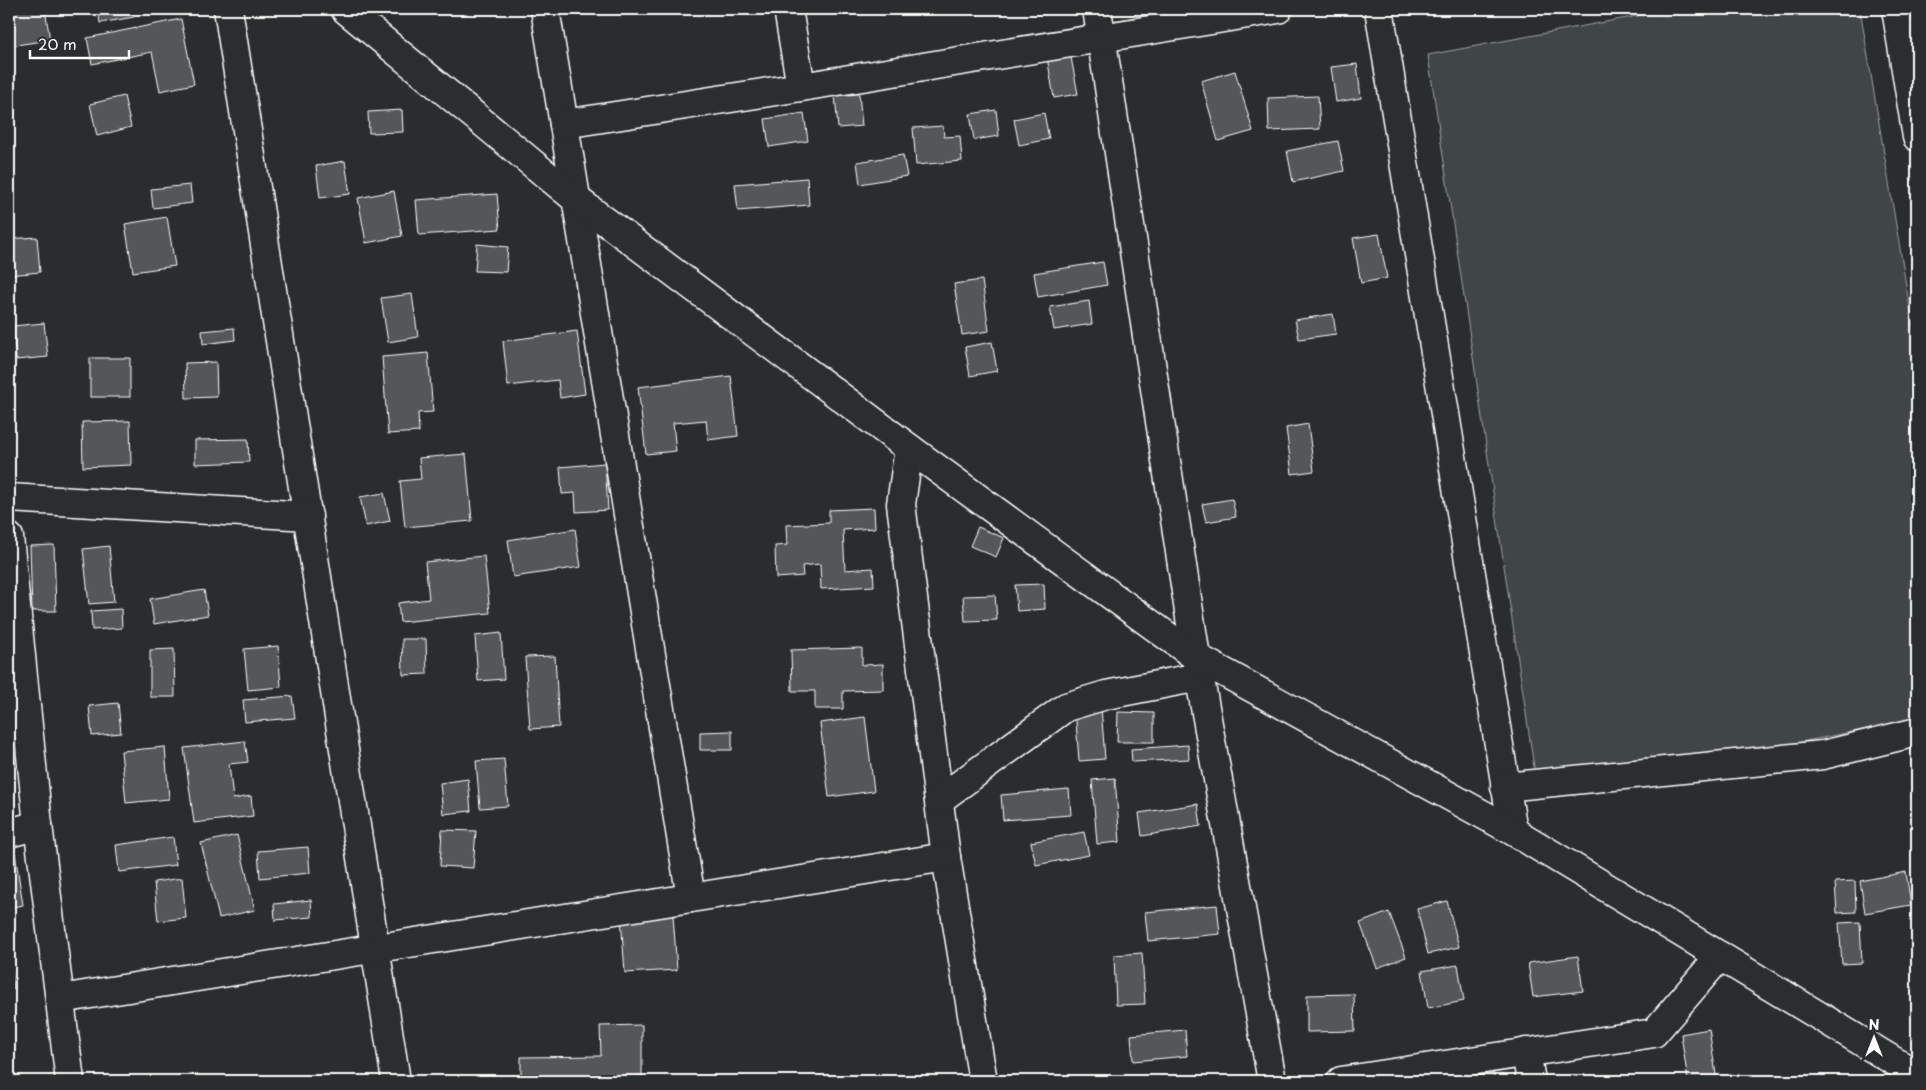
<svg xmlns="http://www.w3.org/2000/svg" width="1926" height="1090" viewBox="0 0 1926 1090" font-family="'Playpen Sans',sans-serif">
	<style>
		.green { fill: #414445; stroke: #a0a2a2 }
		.building { fill: #555758; stroke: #fff }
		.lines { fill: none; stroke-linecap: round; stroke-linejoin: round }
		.street-casing { stroke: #fff; stroke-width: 31 }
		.secondary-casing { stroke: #fff; stroke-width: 31 }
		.street { stroke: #2a2d2e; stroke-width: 28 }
		.secondary { stroke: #2a2d2e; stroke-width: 28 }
	</style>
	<rect width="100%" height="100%" fill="#2a2d2e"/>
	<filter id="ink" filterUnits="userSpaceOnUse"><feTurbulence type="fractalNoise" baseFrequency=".02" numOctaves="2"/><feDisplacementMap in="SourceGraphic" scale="10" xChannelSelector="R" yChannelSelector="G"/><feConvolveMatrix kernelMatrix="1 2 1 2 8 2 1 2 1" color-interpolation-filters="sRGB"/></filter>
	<g filter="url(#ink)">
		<polygon class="green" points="1675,9 1860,9 1917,351 1917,719 1538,794 1428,55"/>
		<g class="building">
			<polygon points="9,9 45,9 50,40 9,46"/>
			<polygon points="98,9 133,9 134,17 100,23"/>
			<polygon points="181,19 194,84 160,91 152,52 92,64 87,38"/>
			<polygon points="1069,47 1078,94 1054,98 1046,51"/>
			<polygon points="1357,64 1361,98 1336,102 1331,67"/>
			<polygon points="1235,71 1253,131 1218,141 1201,81"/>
			<polygon points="859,94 862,126 838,128 835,96"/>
			<polygon points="124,96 131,127 97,136 90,104"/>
			<polygon points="1318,96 1320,129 1269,131 1268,98"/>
			<polygon points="402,110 403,132 369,133 368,112"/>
			<polygon points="996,110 999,136 974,140 970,114"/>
			<polygon points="804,113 808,141 769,147 765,119"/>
			<polygon points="1044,113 1049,139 1019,145 1014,119"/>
			<polygon points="943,126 944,137 960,136 962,161 916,165 913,128"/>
			<polygon points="1338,141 1344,171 1293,182 1287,151"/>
			<polygon points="903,155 907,176 860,184 857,162"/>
			<polygon points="345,161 350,194 320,198 316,166"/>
			<polygon points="807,178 809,205 738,211 735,184"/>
			<polygon points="190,185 192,203 153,208 151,189"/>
			<polygon points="394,191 402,236 366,243 358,198"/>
			<polygon points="497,194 500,229 419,235 416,200"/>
			<polygon points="167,217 175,266 133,272 125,224"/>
			<polygon points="1379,234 1387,278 1361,283 1353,238"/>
			<polygon points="37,237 40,272 9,275 9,239"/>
			<polygon points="477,244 508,247 506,272 475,271"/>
			<polygon points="1103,262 1107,285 1038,297 1034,273"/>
			<polygon points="982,280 989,331 962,335 954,284"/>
			<polygon points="412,294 418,337 388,342 381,298"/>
			<polygon points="1089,301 1092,324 1054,330 1050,307"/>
			<polygon points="1333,314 1336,334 1299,339 1295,320"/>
			<polygon points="44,323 48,357 16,360 13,326"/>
			<polygon points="234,328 235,340 203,344 202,331"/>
			<polygon points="577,331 585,394 560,398 558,380 508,386 503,341"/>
			<polygon points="992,342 997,371 970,376 965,347"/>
			<polygon points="428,353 433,412 418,413 419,432 388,434 382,357"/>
			<rect x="90" y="358" width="40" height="39"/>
			<polygon points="216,362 217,397 186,398 185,363"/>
			<polygon points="731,376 738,436 708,440 706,420 673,423 676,451 646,454 638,387"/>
			<polygon points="130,421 131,465 83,467 82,422"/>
			<polygon points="1308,424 1314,471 1292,474 1286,428"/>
			<polygon points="248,439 249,462 195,464 195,440"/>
			<polygon points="466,454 472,521 405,527 400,481 421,479 419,458"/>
			<polygon points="605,463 608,510 576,512 575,493 562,494 560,467"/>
			<polygon points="384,493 390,521 366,526 360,497"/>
			<polygon points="1232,499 1236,517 1206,522 1202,504"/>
			<polygon points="874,508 875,528 843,530 845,570 873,568 874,586 821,589 820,564 802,566 803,576 776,578 775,546 787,545 786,525 829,523 829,510"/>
			<polygon points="978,527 1004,538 996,557 970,546"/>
			<polygon points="575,529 581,567 513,577 508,540"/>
			<polygon points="54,545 56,611 32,611 30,546"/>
			<polygon points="109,546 114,602 89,604 83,549"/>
			<polygon points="484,556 490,613 400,622 398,603 429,599 425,562"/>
			<polygon points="1044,584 1045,609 1017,611 1015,585"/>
			<polygon points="204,590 208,615 154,624 150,599"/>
			<polygon points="995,595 997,620 965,621 963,596"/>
			<polygon points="121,609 122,628 92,630 91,611"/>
			<polygon points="501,633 504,679 478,681 475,636"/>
			<polygon points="402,639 426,639 427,674 403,675"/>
			<polygon points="278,646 281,687 248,690 244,649"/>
			<polygon points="862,648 862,665 883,664 883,690 843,691 843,709 815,709 815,691 792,691 791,650"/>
			<polygon points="174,649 175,697 150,697 150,650"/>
			<polygon points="555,656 559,727 530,729 525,657"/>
			<polygon points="292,696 295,718 245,722 243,700"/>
			<polygon points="118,703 121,733 92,736 89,706"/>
			<polygon points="1101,707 1105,759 1079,761 1075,708"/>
			<polygon points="1118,712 1154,713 1154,742 1117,742"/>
			<polygon points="865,717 874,791 829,797 820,723"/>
			<polygon points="732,731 732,750 700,750 700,732"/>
			<polygon points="245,741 248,762 229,764 233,799 251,796 253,816 194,823 184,748"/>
			<polygon points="1188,745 1189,759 1132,762 1131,749"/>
			<polygon points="165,747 169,799 126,803 121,751"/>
			<polygon points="504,759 508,806 480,808 476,761"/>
			<polygon points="1115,778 1120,842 1097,844 1092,780"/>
			<polygon points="468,779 471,811 443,814 440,783"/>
			<polygon points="1069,789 1071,815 1003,820 1001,795"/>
			<polygon points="1198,804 1201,826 1142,836 1139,813"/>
			<polygon points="442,830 476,831 473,868 440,866"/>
			<polygon points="1084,832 1089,855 1036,865 1031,842"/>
			<polygon points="237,835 255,910 219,918 201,843"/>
			<polygon points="173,837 176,865 119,872 116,845"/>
			<polygon points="308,847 310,873 260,878 258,851"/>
			<polygon points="15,853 23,905 9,908 9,854"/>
			<polygon points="1906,872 1911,905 1865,913 1860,881"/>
			<polygon points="182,878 186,918 158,921 154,882"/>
			<polygon points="1855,881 1856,912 1837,913 1835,882"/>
			<polygon points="311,900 312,917 275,920 274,904"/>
			<polygon points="1447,901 1459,947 1428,954 1417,909"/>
			<polygon points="1217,905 1220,934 1148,941 1145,912"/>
			<polygon points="1389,912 1406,957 1377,968 1360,923"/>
			<polygon points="673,915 677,970 625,973 621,918"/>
			<polygon points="1860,922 1862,963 1842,964 1839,923"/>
			<polygon points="9,951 14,989 9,990"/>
			<polygon points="1142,953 1145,1004 1116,1005 1114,955"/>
			<polygon points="1578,956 1583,991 1533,997 1528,963"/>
			<polygon points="1458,965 1464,1001 1428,1008 1422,971"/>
			<polygon points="1354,994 1355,1031 1307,1032 1307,995"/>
			<polygon points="642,1025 642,1081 521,1081 521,1057 601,1056 600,1026"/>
			<polygon points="1709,1029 1717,1081 1688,1081 1681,1034"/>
			<polygon points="1185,1030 1187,1056 1133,1061 1131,1035"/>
			<polygon points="1493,1071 1495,1081 1435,1081 1435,1080"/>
		</g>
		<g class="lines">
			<defs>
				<g id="street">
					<polyline points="228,9 396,1081"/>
					<polyline points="545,9 691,898"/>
					<polyline points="788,9 801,87"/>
					<polyline points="1097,9 1196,657 1272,1081"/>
					<polyline points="1379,9 1513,831"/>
					<polyline points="1896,9 1917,137"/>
					<polyline points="564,124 801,87 1278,9"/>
					<polyline points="909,448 901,504 946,857 983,1081"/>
					<polyline points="9,498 308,516"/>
					<polyline points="9,537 38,825 70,1081"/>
					<polyline points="1505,787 1823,755 1917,732"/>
					<polyline points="939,800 1066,707 1106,695 1199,677"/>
					<polyline points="9,833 38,825"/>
					<polyline points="60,999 946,857"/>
					<polyline points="1526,1052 1531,1081"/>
					<polyline points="1341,1081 1654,1033 1720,956"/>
				</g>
				<polyline id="secondary" points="345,9 577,200 909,448 1196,657 1513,831 1917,1075"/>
			</defs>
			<use href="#street" class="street-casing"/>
			<use href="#secondary" class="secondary-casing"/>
			<use href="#street" class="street"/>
			<use href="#secondary" class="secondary"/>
		</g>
	</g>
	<rect width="1926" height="1090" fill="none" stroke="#2a2d2e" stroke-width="30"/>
	<rect x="15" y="15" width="1896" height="1060" fill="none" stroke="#fff" stroke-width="2" filter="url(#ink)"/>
	<g transform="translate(1874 1038)" stroke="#2a2d2e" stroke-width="4" paint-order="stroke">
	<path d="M0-4L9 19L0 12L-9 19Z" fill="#ffffff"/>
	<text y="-8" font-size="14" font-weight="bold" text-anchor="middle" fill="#ffffff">N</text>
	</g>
	<path d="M30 50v8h99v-8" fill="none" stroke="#ffffff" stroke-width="2.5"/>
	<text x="38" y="50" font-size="15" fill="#ffffff" stroke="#2a2d2e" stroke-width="4" paint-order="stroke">20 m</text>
</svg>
